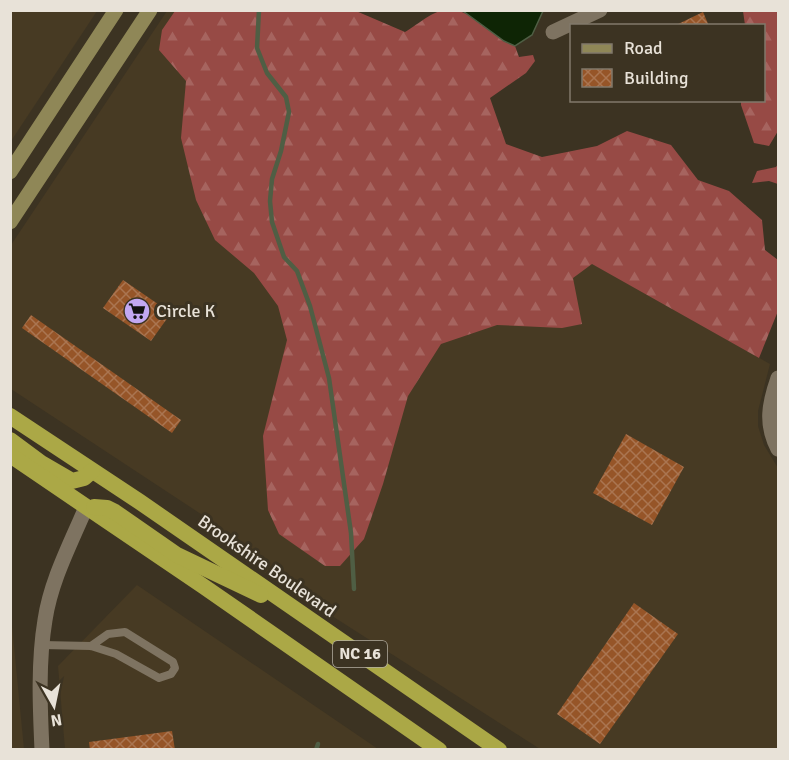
<svg xmlns="http://www.w3.org/2000/svg" width="789" height="760" viewBox="0 0 789 760" font-family="Signika,sans-serif">
	<style>
		.built { fill: #473a23 }
		.forest { fill: url(#forest-firs) }
		.water { fill: #0e2505; stroke: #4f5e44; stroke-width: 1.5 }
		.lines { fill: none; stroke-linecap: round; stroke-linejoin: round }
		.stream { stroke: #4f5e44; stroke-width: 4.5 }
		.building { fill: url(#building-cross-hatch) }
		.service { stroke: #7e7361; stroke-width: 8 }
		.minor { stroke: #7e7361; stroke-width: 15 }
		.secondary { stroke: #8f8757; stroke-width: 15 }
		.trunk { stroke: #aba846; stroke-width: 16 }
		.labels { text-anchor: middle; dominant-baseline: central; stroke-width: 6; stroke-linejoin: round; paint-order: stroke }
		.shield { fill: #3c3322; stroke: #b4aea1; stroke-width: 1.5 }
		.shield-label { font-size: 16px; font-weight: bold; fill: #e8e2d8 }
		.poi-label { font-size: 18px; fill: #e8e2d8; stroke: #3c3322; text-anchor: start }
		.street-label { font-size: 18px; fill: #e8e2d8; stroke: #3c3322 }
	</style>
	<defs>
		<pattern id="forest-firs" width="22" height="20" patternUnits="userSpaceOnUse" patternTransform="scale(1.5)"><rect width="22" height="20" fill="#974a45"/><path d="M5 1l3.5 6h-7zM16 11l3.5 6h-7z" fill="#a6645f"/></pattern>
		<pattern id="building-cross-hatch" width="8" height="8" patternUnits="userSpaceOnUse" patternTransform="scale(1.5)"><rect width="8" height="8" fill="#965528"/><path d="M0 0l8 8M0 8l8-8" fill="none" stroke="#aa7551"/></pattern>
	</defs>
	<rect width="100%" height="100%" fill="#3c3322"/>
	<g class="built">
		<polygon points="11,10 97,11 11,141 10,11"/>
		<polygon points="167,11 277,11 424,169 770,364 758,411 758,426 764,445 778,468 778,749 540,749 246,561 210,520 11,389 11,245"/>
		<polygon points="137,585 378,749 65,749 58,666"/>
		<polygon points="10,615 11,615 24,749 11,749"/>
	</g>
	<g class="forest">
		<path d="M175,11H356L405,32C414,27 432,12 441,11C470,4 491,35 515,46L519,57L533,55L535,61L526,73L490,98L506,144L542,157L597,146L627,131L671,145L698,180L729,191L762,220L765,250L778,260V311L759,358L592,264L573,278L582,324L562,328L497,325L441,344L408,396L383,484L364,539L340,566H325L279,534L268,510L263,436L287,340L278,306L254,273L215,240L196,200L181,138L186,81L159,50L162,30Z"/>
		<polygon points="743,11 778,11 778,131 769,146 754,143 741,105 741,101 764,100 764,26 745,25"/>
		<polygon points="778,164 778,184 769,181 752,183 757,171 776,167"/>
	</g>
	<polygon class="water" points="463,11 543,11 532,35 515,46 504,41"/>
	<g class="lines">
		<g class="stream">
			<polyline points="259,10 257,48 267,73 286,97 289,112 281,151 272,179 270,201 272,222 284,257 297,271 310,306 329,378 351,533 354,589"/>
			<polyline points="316,750 318,744"/>
		</g>
	</g>
	<g class="building">
		<polygon points="703,12 709,26 674,26"/>
		<polygon points="123,280 171,313 151,341 103,308"/>
		<polygon points="31,315 181,420 172,433 22,328"/>
		<polygon points="626,434 684,467 652,525 593,493"/>
		<polygon points="634,603 678,634 600,744 557,714"/>
		<polygon points="172,731 175,750 90,750 89,742"/>
	</g>
	<g class="lines">
		<polyline class="service" points="42,645 91,646 116,654 159,678 171,674 175,668 173,662 125,632 108,634 91,646"/>
		<g class="minor">
			<polyline points="553,32 600,10"/>
			<path d="M778,378C769,404 765,424 778,449"/>
			<path d="M42,750C40,707 38,662 45,620C51,580 71,543 86,507"/>
		</g>
		<g class="secondary">
			<polyline points="10,172 116,10"/>
			<polyline points="10,222 150,10"/>
		</g>
		<g class="trunk">
			<polyline points="10,416 140,502 499,750"/>
			<polyline points="10,440 41,463 72,481 84,478 92,471"/>
			<polyline points="10,455 203,586 439,750"/>
			<polyline points="94,507 107,508 115,512 177,555 261,595"/>
		</g>
	</g>
	<defs>
		<symbol id="supermarket-disc" viewBox="-11 -11 22 22"><circle r="9.5" fill="#c2a8f3" stroke="#3c3322"/><path d="M-6-5.5h2.5l.6 2H6L4.5 2H-2.5L-4.4-4H-6ZM-1.5 3.2a1.3 1.3 0 1 0 .1 0ZM3 3.2a1.3 1.3 0 1 0 .1 0Z" fill="#111"/></symbol>
	</defs>
	<g fill-rule="evenodd">
		<use href="#supermarket-disc" x="122" y="296" width="30" height="30"/>
	</g>
	<g class="labels">
		<rect class="shield" x="333" y="641" width="54" height="26" rx="4.5"/>
		<g class="shield-label">
			<text x="360" y="654">NC 16</text>
		</g>
		<g class="poi-label">
			<text x="156" y="311">Circle K</text>
		</g>
		<g class="street-label">
			<text transform="translate(267 566) rotate(35)">Brookshire Boulevard</text>
		</g>
	</g>
	<rect width="789" height="760" fill="none" stroke="#e8e2d8" stroke-width="24"/>
	<rect x="570" y="24" width="195" height="78" fill="#3c3322" stroke="#81796b" stroke-width="1.5"/>
	<rect x="582" y="44" width="30" height="9" fill="#8f8757" stroke="#81796b" stroke-width="1.5"/>
	<text x="624" y="54" font-size="18" fill="#e8e2d8">Road</text>
	<rect x="582" y="69" width="30" height="18" fill="url(#building-cross-hatch)" stroke="#81796b" stroke-width="1.5"/>
	<text x="624" y="84" font-size="18" fill="#e8e2d8">Building</text>
	<g transform="translate(54 706) rotate(171)" stroke="#3c3322" stroke-width="4.5" paint-order="stroke">
	<path d="M0-4.5L10 22L0 15L-10 22Z" fill="#e8e2d8"/>
	<text y="-9" font-size="16" font-weight="bold" text-anchor="middle" fill="#e8e2d8">N</text>
	</g>
</svg>
